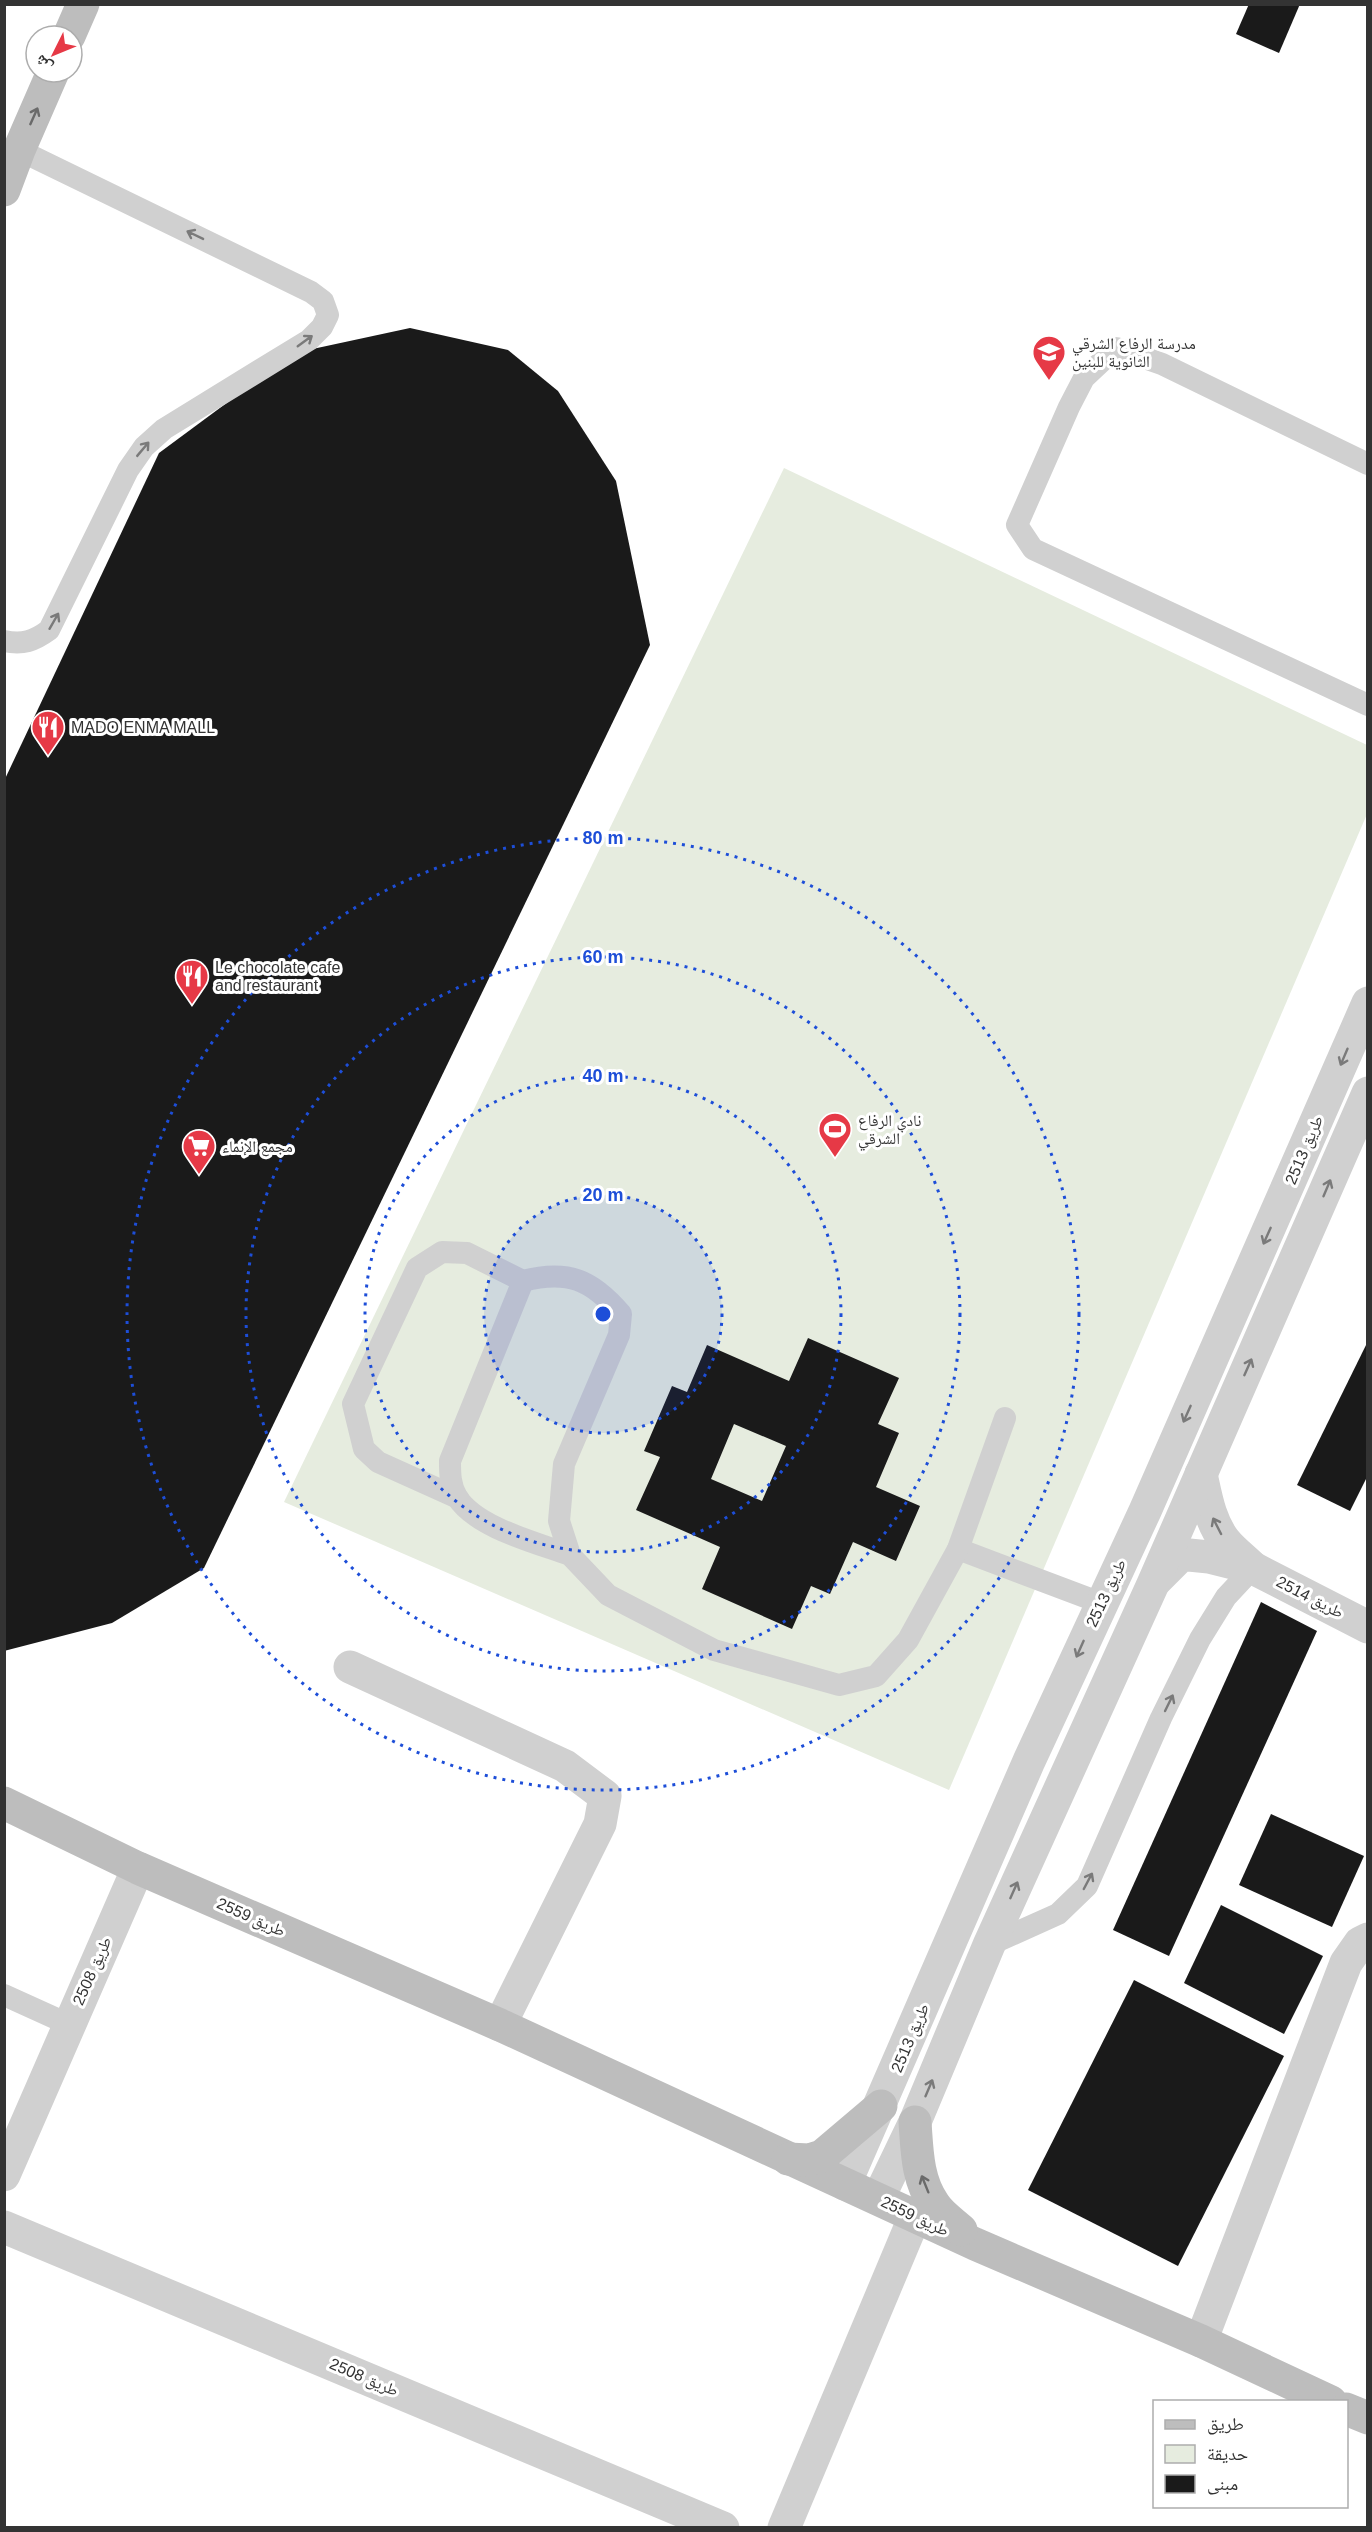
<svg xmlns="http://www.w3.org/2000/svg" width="1372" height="2532" viewBox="0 0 1372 2532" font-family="Arial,'Noto Naskh Arabic',sans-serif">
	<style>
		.green { fill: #e6ecdf }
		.building { fill: #1a1a1a; fill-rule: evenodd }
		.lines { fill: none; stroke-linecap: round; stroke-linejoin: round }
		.lane { stroke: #d0d0d0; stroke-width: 22 }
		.street { stroke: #d0d0d0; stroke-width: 33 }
		.secondary { stroke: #bdbdbd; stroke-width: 33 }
		.oneway { stroke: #6a6a6a }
		.oneway2 { stroke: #7a7a7a }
		.ring { fill: none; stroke: #1d4ed8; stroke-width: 3; stroke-dasharray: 3 6 }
		.labels { text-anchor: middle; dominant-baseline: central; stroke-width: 6; stroke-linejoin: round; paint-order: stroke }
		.poi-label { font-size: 16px; fill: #333; stroke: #fff; text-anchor: start }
		.street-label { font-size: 16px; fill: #333; stroke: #fff }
		.centre { fill: #1d4ed8; stroke: #fff; stroke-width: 3 }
		.ring-label { font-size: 18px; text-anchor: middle; font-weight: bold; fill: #1d4ed8; stroke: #fff; stroke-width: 6; stroke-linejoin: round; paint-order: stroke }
	</style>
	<rect width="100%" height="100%" fill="#fff"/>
	<polygon class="green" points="784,468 1367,745 1367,814 949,1790 284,1502"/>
	<g class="building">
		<polygon points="1249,4 1300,4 1279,53 1236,34"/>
		<polygon points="410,328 508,350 558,391 616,481 650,645 204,1568 112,1623 4,1651 4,781 159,453 294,353"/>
		<path d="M808,1338L899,1378L878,1424L899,1433L876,1487L920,1506L896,1561L853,1542L830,1594L811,1586L792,1629L702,1589L720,1547L636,1510L660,1457L644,1451L672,1386L687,1392L707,1345L789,1381ZM734,1424L786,1446L762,1501L711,1479Z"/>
		<polygon points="1368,1341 1368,1475 1350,1511 1297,1485"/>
		<polygon points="1261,1602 1317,1631 1169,1956 1113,1930"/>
		<polygon points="1271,1814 1364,1856 1332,1927 1239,1885"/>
		<polygon points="1221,1905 1323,1956 1284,2034 1184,1983"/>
		<polygon points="1134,1980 1284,2056 1178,2266 1028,2190"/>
	</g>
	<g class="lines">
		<g class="lane">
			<polyline points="1368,464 1162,364 1116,348 1084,378 1069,407 1017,525 1033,549 1368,705"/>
			<path d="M4,641C23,645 34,641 49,630L128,470L144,447L164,429L309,340L322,327L328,315L323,301L311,292L19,150"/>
			<polyline points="458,1498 378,1462 364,1449 353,1404 417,1268 442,1252 467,1253 523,1281"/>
			<polyline points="958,1549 1101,1603"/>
			<path d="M570,1555C538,1543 476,1528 457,1497C450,1486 450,1473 450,1461L523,1281C568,1269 592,1280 621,1314L619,1335L564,1464L559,1521L570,1555L608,1595L714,1650L839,1685L876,1676L908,1640L958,1549L1005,1418"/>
			<polyline points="989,1945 1058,1914 1087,1886 1161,1718 1200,1639 1226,1597 1253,1568"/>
			<polyline points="4,1995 68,2024"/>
		</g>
		<g class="street">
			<path d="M1201,1474C1206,1497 1210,1522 1225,1541C1233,1551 1244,1559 1253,1568"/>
			<polyline points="1156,1580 1180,1556 1189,1555 1209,1557 1253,1568 1368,1627"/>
			<polyline points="350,1667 565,1766 605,1796 600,1824 500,2025"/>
			<polyline points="4,2175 138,1868"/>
			<polyline points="845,2184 1029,1761 1145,1511 1368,1003"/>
			<polyline points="878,2199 915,2122 989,1945 1153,1584 1368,1093"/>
			<polyline points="4,2227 723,2528"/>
			<polyline points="1201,2341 1346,1963 1360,1943 1368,1939"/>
			<polyline points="784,2528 915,2216"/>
		</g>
		<g class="secondary">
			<polyline points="69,36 83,4"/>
			<polyline points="4,190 19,150 53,72"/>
			<polyline points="4,1803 138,1868 500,2025 975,2244 1201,2341 1331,2402"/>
			<path d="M915,2122C917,2150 917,2180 934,2204C940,2214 952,2222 961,2230"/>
			<polyline points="788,2159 809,2160 822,2156 881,2106"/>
			<polyline points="1346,2409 1368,2418"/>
		</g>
	</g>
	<defs><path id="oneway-shaft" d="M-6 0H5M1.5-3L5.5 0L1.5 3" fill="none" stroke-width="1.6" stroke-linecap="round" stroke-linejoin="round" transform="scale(1.5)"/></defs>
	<g class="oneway">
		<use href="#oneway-shaft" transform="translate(34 116) rotate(-66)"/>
		<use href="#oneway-shaft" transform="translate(925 2184) rotate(-112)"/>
	</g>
	<g class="oneway2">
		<use href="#oneway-shaft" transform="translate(195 235) rotate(-154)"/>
		<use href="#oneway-shaft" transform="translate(305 341) rotate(-36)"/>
		<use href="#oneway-shaft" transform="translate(143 449) rotate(-50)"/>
		<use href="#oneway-shaft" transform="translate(54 621) rotate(-60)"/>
		<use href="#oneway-shaft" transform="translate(1344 1057) rotate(113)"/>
		<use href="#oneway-shaft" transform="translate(1327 1188) rotate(-67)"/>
		<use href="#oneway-shaft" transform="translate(1267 1236) rotate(114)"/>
		<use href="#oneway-shaft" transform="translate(1248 1367) rotate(-66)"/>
		<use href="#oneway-shaft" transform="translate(1187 1414) rotate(114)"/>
		<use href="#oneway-shaft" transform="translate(1217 1526) rotate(-117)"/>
		<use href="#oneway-shaft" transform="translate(1080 1649) rotate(114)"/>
		<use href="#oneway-shaft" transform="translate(1169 1703) rotate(-64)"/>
		<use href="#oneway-shaft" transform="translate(1088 1881) rotate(-62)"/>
		<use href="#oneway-shaft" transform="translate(1014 1890) rotate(-66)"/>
		<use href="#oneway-shaft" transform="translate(929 2088) rotate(-67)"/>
	</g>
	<circle cx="603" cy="1314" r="119" fill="#1d4ed8" fill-opacity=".12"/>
	<g class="ring">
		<circle cx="603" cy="1314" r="119"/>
		<circle cx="603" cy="1314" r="238"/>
		<circle cx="603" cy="1314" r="357"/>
		<circle cx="603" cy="1314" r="476"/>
	</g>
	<defs>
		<symbol id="school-pin" viewBox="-11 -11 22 30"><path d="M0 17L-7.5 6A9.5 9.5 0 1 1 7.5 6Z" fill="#e63946" stroke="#fff"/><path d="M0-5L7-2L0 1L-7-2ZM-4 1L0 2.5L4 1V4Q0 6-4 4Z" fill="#fff"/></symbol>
		<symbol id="restaurant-pin" viewBox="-11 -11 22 30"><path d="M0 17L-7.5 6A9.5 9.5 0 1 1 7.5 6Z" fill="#e63946" stroke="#fff"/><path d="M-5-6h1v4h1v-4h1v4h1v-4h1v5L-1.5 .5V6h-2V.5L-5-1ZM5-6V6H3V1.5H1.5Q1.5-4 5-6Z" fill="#fff"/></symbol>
		<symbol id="stadium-pin" viewBox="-11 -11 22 30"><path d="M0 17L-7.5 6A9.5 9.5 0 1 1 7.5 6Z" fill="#e63946" stroke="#fff"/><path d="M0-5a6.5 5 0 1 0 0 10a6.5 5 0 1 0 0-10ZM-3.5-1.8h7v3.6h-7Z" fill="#fff"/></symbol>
		<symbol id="supermarket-pin" viewBox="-11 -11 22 30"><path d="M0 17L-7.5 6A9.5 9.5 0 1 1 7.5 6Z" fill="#e63946" stroke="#fff"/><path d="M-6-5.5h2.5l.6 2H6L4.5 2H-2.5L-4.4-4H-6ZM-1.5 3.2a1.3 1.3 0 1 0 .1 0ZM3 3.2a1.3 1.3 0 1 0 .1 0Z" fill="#fff"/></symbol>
	</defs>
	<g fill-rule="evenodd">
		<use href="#school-pin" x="1030" y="333" width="38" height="52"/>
		<use href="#restaurant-pin" x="29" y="708" width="38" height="52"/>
		<use href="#restaurant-pin" x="173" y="957" width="38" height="52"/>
		<use href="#stadium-pin" x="816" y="1110" width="38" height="52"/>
		<use href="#supermarket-pin" x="180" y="1127" width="38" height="52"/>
	</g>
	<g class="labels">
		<g class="poi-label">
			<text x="1072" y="343">مدرسة الرفاع الشرقي<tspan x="1072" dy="18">الثانوية للبنين</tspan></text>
			<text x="71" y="727">MADO ENMA MALL</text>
			<text x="215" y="967">Le chocolate cafe<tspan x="215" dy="18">and restaurant</tspan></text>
			<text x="858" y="1120">نادي الرفاع<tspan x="858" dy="18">الشرقي</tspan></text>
			<text x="222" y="1146">مجمع الإنماء</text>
		</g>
		<g class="street-label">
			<text transform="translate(1304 1150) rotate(-67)">طريق 2513</text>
			<text transform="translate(1106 1593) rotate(-65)">طريق 2513</text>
			<text transform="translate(1310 1597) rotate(27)">طريق 2514</text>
			<text transform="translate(251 1917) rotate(24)">طريق 2559</text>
			<text transform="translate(92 1971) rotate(-66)">طريق 2508</text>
			<text transform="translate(910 2038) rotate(-67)">طريق 2513</text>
			<text transform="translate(915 2216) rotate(25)">طريق 2559</text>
			<text transform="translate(364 2377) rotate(23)">طريق 2508</text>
		</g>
	</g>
	<circle cx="603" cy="1314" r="9" class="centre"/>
	<g class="ring-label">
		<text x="603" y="844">80 m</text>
		<text x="603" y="963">60 m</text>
		<text x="603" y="1082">40 m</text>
		<text x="603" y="1201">20 m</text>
	</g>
	<rect width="1372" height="2532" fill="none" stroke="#333333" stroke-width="12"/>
	<rect x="1153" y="2400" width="195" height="108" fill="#ffffff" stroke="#adadad" stroke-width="1.5"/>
	<rect x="1165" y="2420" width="30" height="9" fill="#bdbdbd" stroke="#adadad" stroke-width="1.5"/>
	<text x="1207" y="2430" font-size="18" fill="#333333">طريق</text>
	<rect x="1165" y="2445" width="30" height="18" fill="#e6ecdf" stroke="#adadad" stroke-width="1.5"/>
	<text x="1207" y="2460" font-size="18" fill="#333333">حديقة</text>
	<rect x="1165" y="2475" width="30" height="18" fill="#1a1a1a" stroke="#adadad" stroke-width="1.5"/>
	<text x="1207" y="2490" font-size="18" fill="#333333">مبنى</text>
	<g transform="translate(54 54) rotate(227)"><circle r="28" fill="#ffffff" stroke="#adadad" stroke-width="1.5"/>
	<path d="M0-4.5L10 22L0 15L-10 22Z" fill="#e63946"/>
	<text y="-9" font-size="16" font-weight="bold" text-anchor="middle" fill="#333333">ش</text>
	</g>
</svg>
